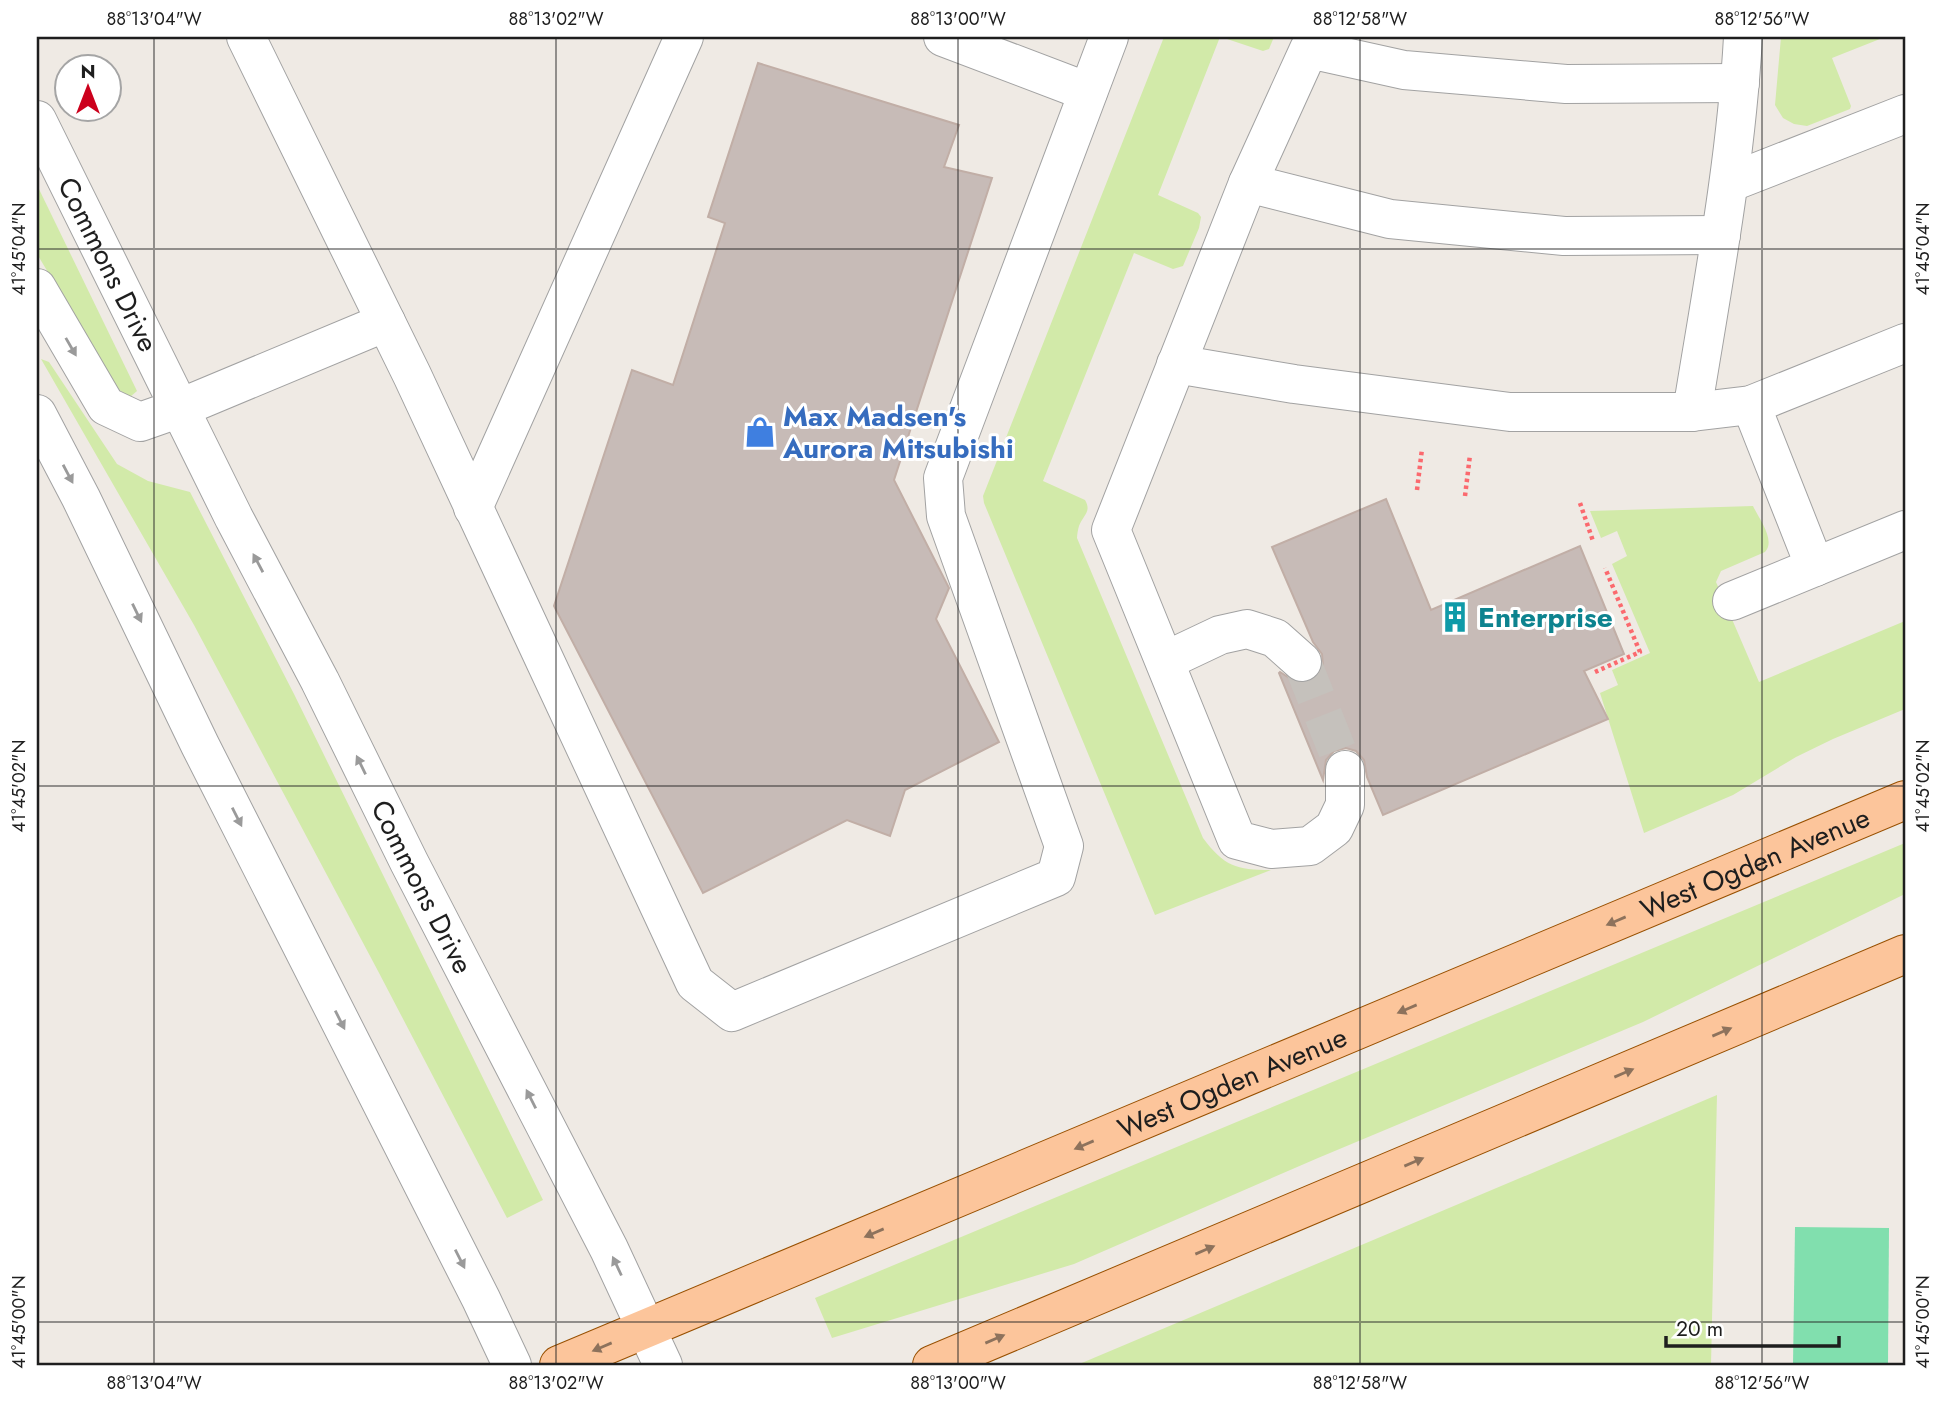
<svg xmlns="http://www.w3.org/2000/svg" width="1942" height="1402" viewBox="0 0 1942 1402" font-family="Jost,sans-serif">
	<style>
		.grass { fill: #d2eaa9 }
		.pitch { fill: #81dfae }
		.building { fill: #c7bbb7; stroke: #c1aea6; stroke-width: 2 }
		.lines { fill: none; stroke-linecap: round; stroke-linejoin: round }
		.minor-tunnel { stroke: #c5c1bc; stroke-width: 38; stroke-dasharray: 38 19; stroke-linecap: butt }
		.minor-casing { stroke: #a2a2a2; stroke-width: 40 }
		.major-casing { stroke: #985000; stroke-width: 40 }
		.path { stroke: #fb696e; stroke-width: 4.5; stroke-dasharray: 3.5 3.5; stroke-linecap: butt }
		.minor { stroke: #fff; stroke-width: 38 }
		.major { stroke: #fcc59b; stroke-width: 38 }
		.oneway { fill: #9a9a9a }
		.oneway2 { fill: #8d725c }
		.ticks { fill: none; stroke: #1e1e1e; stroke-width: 2; stroke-opacity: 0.45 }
		.labels { text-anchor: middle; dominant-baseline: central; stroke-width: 6; stroke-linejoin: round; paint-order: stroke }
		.street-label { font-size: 28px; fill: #1e1e1e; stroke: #fff }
		.shop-label { font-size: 28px; font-weight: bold; fill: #366cbe; stroke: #fff; text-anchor: start }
		.culture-label { font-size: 28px; font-weight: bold; fill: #0d838f; stroke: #fff; text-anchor: start }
		.neatline { fill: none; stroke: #1e1e1e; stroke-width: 2.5 }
		.ticks-label { font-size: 18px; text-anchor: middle; fill: #1e1e1e }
	</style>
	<rect width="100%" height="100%" fill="#efeae4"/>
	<g class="grass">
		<path d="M1164,37H1220L1158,195L1198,213L1201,217L1199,228L1183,266L1173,269L1134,253L1043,481L1085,500C1092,512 1083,515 1079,526C1078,529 1077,535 1077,538L1203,838C1224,866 1236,870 1271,870L1155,915L984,503L983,496Z"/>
		<polygon points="1221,37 1274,37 1269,49 1263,51"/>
		<polygon points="1781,37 1885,37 1832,58 1851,106 1850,109 1807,126 1794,124 1783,118 1775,105"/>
		<polygon points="37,185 137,391 130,397 119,390 37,254"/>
		<polygon points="41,359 49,362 117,464 148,481 190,492 294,694 543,1200 507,1218 378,971 194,625"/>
		<path d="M1753,506C1759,519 1776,540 1765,552L1721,571L1716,582L1759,682L1905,621V709L1833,739L1796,757L1733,795L1644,833L1600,693L1618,685L1612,670L1650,653L1612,564L1627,556L1617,531L1601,538L1590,511Z"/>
		<polygon points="1905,843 1905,894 1643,1022 1318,1158 1074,1264 832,1338 815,1298"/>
		<polygon points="1717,1095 1711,1365 1077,1365"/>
	</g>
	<polygon class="pitch" points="1795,1227 1889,1228 1888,1365 1793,1365"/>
	<g class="building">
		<polygon points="758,63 959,125 944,167 992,178 894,480 949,588 936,619 999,742 905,790 890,836 847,820 703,893 554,606 632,370 673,385 725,223 708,217"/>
		<polygon points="1386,499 1431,610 1580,546 1624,654 1584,671 1608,719 1383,815 1367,777 1364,760 1356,751 1346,748 1334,751 1326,760 1323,780 1279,673 1280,672 1297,683 1308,683 1318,677 1323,666 1322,654 1313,642 1272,547"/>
	</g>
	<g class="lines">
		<polyline class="minor-tunnel" points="1302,662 1345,770"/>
		<defs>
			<g id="minor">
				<polyline points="246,37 412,375 695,983 732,1012 1056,877 1064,846 946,516 943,478 1109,37"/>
				<polyline points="943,37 1088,92"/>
				<path id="s1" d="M37,120L234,518L320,681L409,862L609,1249L663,1365"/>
				<polyline points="1248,183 1390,219 1564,236 1721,235"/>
				<polyline points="1729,183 1905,114"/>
				<polyline points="37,288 106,406 140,422 180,408 386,322"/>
				<polyline points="1176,364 1294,384 1510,412 1692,412 1751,405 1905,343"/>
				<polyline points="1751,405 1815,567"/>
				<path d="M1692,412C1712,288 1736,163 1743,37"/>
				<polyline points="37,414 81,498 200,745 481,1299 512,1365"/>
				<polyline points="473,508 684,37"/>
				<polyline points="1732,601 1905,530"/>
				<polyline points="1165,661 1220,635 1247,629 1275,638 1302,662"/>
				<polyline points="1345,770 1345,805 1334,828 1310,846 1271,849 1237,840 1111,530 1248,183 1309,49 1404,70 1566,84 1740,83"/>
			</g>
			<g id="major">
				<path id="s2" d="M559,1365L1905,800"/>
				<polyline points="932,1365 1905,954"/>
			</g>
		</defs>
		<use href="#minor" class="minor-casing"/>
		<use href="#major" class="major-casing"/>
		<g class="path">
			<polyline points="1417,490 1422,449"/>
			<polyline points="1465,496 1470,455"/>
			<polyline points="1580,503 1593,541"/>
			<polyline points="1595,672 1640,652 1605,568"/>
		</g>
		<use href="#minor" class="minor"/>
		<use href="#major" class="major"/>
	</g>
	<defs><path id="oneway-solid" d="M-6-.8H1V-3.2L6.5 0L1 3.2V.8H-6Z" transform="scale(1.75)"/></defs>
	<g class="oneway">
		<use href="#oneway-solid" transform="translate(71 347) rotate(60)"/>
		<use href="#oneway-solid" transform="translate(68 474) rotate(62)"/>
		<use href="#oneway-solid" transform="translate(258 563) rotate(-118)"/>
		<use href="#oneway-solid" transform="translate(137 613) rotate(64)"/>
		<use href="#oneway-solid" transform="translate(361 765) rotate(-116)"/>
		<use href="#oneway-solid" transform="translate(237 817) rotate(63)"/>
		<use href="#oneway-solid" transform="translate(340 1020) rotate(63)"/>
		<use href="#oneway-solid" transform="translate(531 1099) rotate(-117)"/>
		<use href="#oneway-solid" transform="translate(460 1259) rotate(63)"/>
		<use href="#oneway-solid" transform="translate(617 1266) rotate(-115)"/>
	</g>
	<g class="oneway2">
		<use href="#oneway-solid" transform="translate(1616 921) rotate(157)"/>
		<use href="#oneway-solid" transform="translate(1407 1009) rotate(157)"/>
		<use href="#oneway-solid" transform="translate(1722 1032) rotate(-23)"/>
		<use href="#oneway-solid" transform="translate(1624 1073) rotate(-23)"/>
		<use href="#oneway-solid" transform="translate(1084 1145) rotate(157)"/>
		<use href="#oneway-solid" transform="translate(1414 1162) rotate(-23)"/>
		<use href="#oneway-solid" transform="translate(874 1233) rotate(157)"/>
		<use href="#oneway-solid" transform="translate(1205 1250) rotate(-23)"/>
		<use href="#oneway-solid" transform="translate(995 1339) rotate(-23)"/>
		<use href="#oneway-solid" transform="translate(602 1347) rotate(157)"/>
	</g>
	<path class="ticks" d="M154,37V1365M556,37V1365M958,37V1365M1360,37V1365M1762,37V1365M37,249H1905M37,786H1905M37,1322H1905"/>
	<defs>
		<symbol id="shop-bare" viewBox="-9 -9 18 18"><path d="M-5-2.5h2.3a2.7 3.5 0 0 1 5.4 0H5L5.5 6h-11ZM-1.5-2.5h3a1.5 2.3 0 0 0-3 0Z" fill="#3f7fe0" stroke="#fff" stroke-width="2.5" paint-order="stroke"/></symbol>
		<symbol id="building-bare" viewBox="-9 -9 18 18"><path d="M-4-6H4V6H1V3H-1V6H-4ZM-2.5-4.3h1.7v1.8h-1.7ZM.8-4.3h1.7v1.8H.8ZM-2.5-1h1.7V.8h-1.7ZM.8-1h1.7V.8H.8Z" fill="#0f9aa8" stroke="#fff" stroke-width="2.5" paint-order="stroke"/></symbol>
	</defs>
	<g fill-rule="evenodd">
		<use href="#shop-bare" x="738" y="410" width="44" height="44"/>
		<use href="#building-bare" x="1433" y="595" width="44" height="44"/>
	</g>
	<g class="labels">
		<g class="street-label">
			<text stroke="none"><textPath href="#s1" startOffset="161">Commons Drive</textPath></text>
			<text stroke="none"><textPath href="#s2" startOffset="1297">West Ogden Avenue</textPath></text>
			<text stroke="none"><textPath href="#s1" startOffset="858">Commons Drive</textPath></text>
			<text stroke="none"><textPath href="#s2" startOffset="730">West Ogden Avenue</textPath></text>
		</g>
		<g class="shop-label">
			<text x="783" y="416">Max Madsen's<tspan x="783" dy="32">Aurora Mitsubishi</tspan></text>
		</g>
		<g class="culture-label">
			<text x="1478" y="617">Enterprise</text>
		</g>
	</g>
	<rect width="1942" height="1402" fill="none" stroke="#ffffff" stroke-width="77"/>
	<g transform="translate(88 88)"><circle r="33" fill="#ffffff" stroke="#a5a5a5" stroke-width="2"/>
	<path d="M0-5L12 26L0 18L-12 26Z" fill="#cc001c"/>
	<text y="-10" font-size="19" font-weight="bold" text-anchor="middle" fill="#1e1e1e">N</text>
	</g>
	<path d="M1666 1336v10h173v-10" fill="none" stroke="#1e1e1e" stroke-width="3.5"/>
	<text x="1676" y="1336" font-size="21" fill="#1e1e1e" stroke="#ffffff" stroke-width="5" paint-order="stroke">20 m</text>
	<rect x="38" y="38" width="1866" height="1326" class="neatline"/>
	<g class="ticks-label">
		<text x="154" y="25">88°13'04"W</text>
		<text x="556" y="25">88°13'02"W</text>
		<text x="958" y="25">88°13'00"W</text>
		<text x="1360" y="25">88°12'58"W</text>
		<text x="1762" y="25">88°12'56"W</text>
		<text transform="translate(19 249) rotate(-90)" y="6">41°45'04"N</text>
		<text transform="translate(1923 249) rotate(-90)" y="6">41°45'04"N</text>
		<text transform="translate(19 786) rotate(-90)" y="6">41°45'02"N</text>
		<text transform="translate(1923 786) rotate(-90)" y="6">41°45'02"N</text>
		<text transform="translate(19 1322) rotate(-90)" y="6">41°45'00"N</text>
		<text transform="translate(1923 1322) rotate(-90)" y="6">41°45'00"N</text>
		<text x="154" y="1389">88°13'04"W</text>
		<text x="556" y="1389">88°13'02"W</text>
		<text x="958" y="1389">88°13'00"W</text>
		<text x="1360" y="1389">88°12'58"W</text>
		<text x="1762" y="1389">88°12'56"W</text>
	</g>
</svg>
